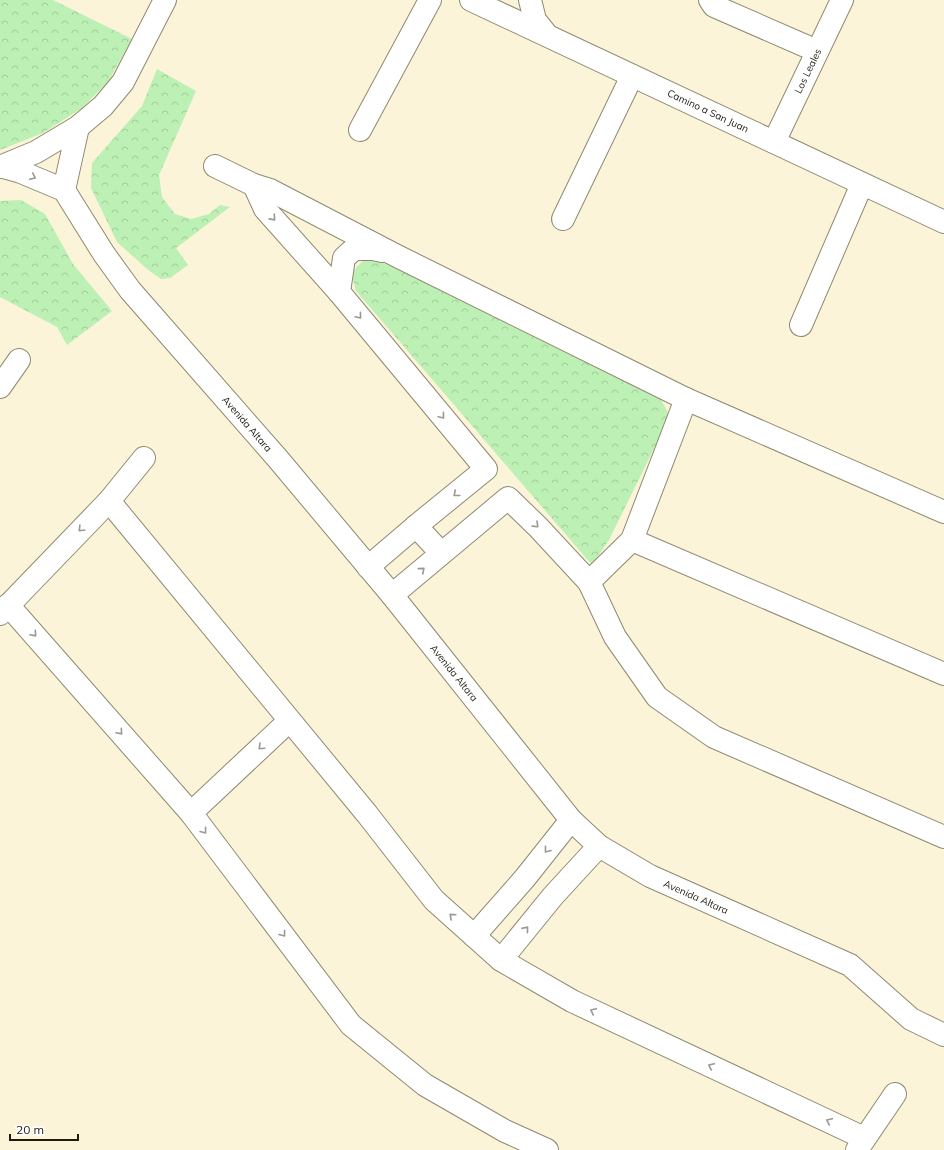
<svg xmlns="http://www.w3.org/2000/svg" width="944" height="1150" viewBox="0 0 944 1150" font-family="Mulish,sans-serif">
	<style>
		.park { fill: url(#park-crowns) }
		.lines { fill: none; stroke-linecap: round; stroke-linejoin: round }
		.minor-casing { stroke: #8f8970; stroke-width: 24 }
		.minor { stroke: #fff; stroke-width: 22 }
		.oneway { stroke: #9a9894 }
		.labels { text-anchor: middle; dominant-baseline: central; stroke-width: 3.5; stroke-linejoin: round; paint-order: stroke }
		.street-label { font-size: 10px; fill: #1e1b12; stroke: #fff }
	</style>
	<defs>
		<pattern id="park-crowns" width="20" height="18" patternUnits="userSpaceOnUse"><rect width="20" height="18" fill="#bdf0b4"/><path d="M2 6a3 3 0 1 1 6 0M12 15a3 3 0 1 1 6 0" fill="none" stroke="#a2cd9a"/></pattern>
	</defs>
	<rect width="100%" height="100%" fill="#fbf4d9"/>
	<g class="park">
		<polygon points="0,0 53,0 132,39 108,82 82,108 43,133 0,150"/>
		<polygon points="157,69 196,91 159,175 162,197 175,214 191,219 209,214 220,205 230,207 176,248 188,265 170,278 161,279 147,269 117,242 91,188 92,163 142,106"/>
		<polygon points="21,200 45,214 73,264 112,311 67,345 57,327 0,297 0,201"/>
		<polygon points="365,259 383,263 656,391 670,416 609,540 592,565 356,291 351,273"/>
	</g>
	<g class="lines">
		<defs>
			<g id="minor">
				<polyline points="471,0 944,222"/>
				<polyline points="530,0 535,20 547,35"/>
				<polyline points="710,0 714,6 817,51"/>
				<polyline points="360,130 430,0"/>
				<polyline points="774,142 842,0"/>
				<polyline points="215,166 254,185 270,190 397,256 686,399 944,512"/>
				<polyline points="0,167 36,152 78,127 103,106 123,82 165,0"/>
				<polyline points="3,167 21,172 64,190 104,254 130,290 278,459 392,595 571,820 599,846 650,876 850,965 911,1019 944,1035"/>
				<polyline points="254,185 265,209 339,292 486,469 416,526 368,567"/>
				<polyline points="64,190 78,127"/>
				<polyline points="563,219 632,76"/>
				<polyline points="339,292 344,258 354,249 373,249 382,251"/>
				<polyline points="801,325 862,184"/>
				<polyline points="0,387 19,360"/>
				<polyline points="109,501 367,814 434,900 501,960 572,1001 864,1138"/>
				<polyline points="416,526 441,553"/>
				<polyline points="632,540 944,674"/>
				<polyline points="589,582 632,540 686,399"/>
				<polyline points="392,595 508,498 538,527 589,582 615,637 657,697 714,737 944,837"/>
				<polyline points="8,605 191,813 351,1025 425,1085 505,1131 547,1150"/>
				<polyline points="0,614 109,501 144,458"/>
				<polyline points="191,813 289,721"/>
				<polyline points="474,936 525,878 571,820"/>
				<polyline points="501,960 553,896 599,846"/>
				<polyline points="857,1150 895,1094"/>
			</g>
		</defs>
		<use href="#minor" class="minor-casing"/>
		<use href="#minor" class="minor"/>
	</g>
	<defs><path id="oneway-chevron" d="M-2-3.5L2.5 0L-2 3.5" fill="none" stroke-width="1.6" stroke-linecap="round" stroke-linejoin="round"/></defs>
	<g class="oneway">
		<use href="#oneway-chevron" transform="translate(33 177) rotate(25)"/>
		<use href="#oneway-chevron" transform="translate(273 218) rotate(48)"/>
		<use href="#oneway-chevron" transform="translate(359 316) rotate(50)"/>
		<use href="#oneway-chevron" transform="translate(442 416) rotate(50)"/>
		<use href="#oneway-chevron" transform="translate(456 494) rotate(141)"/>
		<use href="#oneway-chevron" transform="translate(536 525) rotate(44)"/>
		<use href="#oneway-chevron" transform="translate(81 529) rotate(134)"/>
		<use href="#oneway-chevron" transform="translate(422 570) rotate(-40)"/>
		<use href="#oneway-chevron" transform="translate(34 634) rotate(49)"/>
		<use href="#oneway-chevron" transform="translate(120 732) rotate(49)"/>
		<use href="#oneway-chevron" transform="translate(261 747) rotate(137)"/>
		<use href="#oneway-chevron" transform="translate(204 831) rotate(53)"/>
		<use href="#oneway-chevron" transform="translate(547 850) rotate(128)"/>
		<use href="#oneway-chevron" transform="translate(452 916) rotate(-138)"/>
		<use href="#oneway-chevron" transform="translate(526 929) rotate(-51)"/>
		<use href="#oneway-chevron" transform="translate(283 934) rotate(53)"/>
		<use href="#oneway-chevron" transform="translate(593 1011) rotate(-155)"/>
		<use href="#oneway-chevron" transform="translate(711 1066) rotate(-155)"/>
		<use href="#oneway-chevron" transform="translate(829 1121) rotate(-155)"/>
	</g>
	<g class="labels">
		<g class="street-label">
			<text transform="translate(808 71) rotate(-64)">Los Leales</text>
			<text transform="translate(708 111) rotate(25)">Camino a San Juan</text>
			<text transform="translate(247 424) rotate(49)">Avenida Altara</text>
			<text transform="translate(454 673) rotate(51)">Avenida Altara</text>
			<text transform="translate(696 897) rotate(24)">Avenida Altara</text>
		</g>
	</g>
	<path d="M10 1134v6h68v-6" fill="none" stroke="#1e1b12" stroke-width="2"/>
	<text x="16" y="1134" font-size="12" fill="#1e1b12" stroke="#ffffff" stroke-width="3" paint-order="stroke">20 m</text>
</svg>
